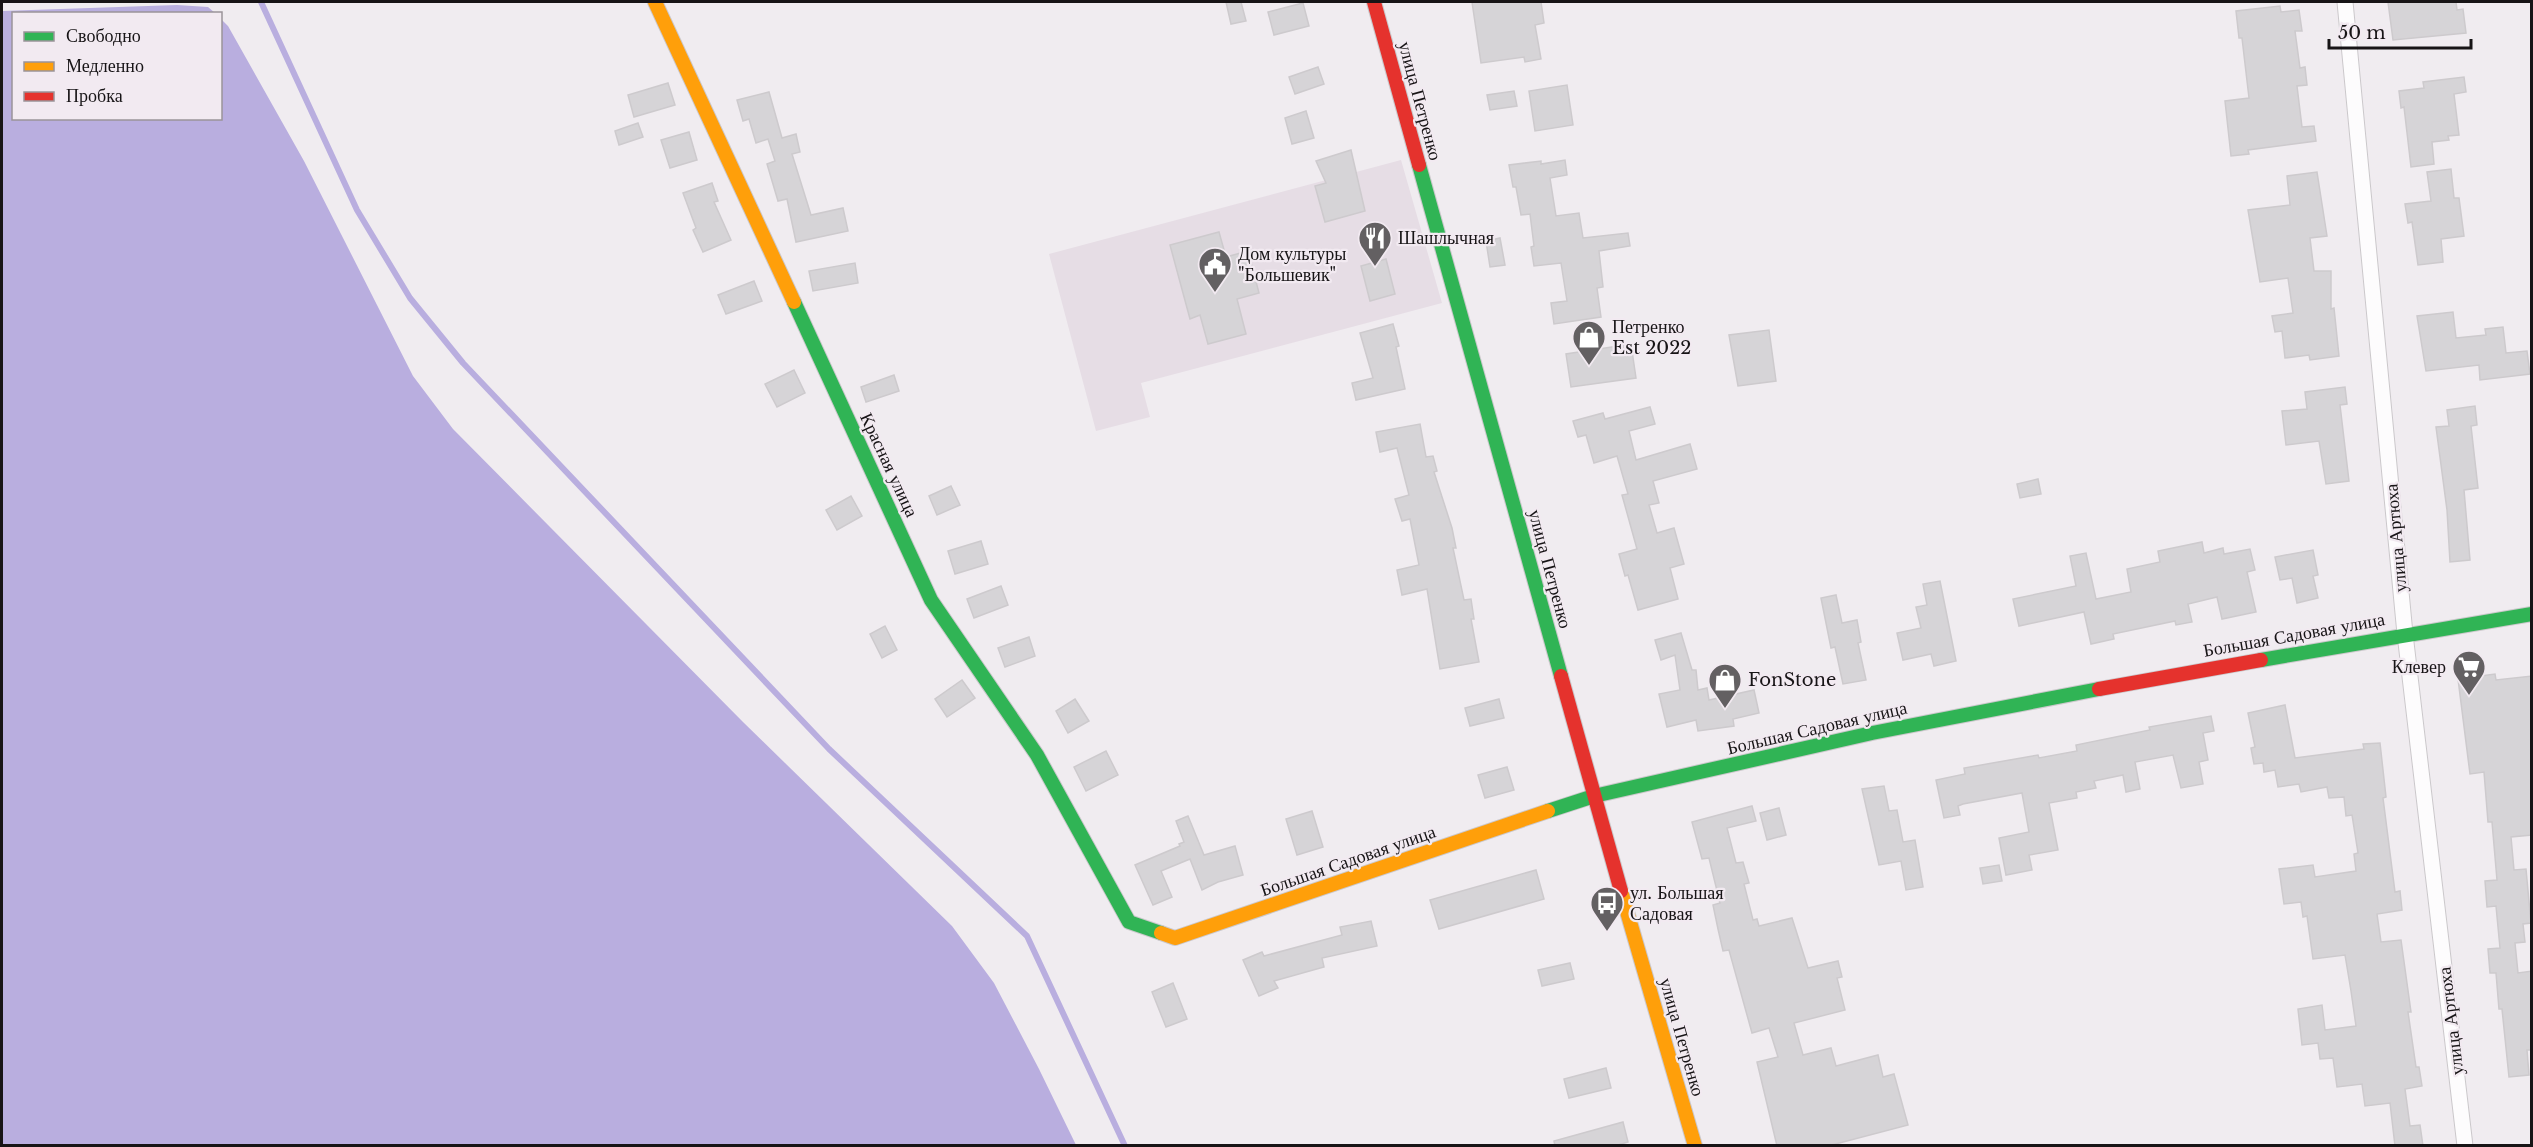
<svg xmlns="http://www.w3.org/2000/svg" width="2533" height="1147" viewBox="0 0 2533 1147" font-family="'Libre Baskerville',serif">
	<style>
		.built { fill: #e6dde5 }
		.water { fill: #b9aedf }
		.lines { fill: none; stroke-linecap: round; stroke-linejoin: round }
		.stream { stroke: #b9aedf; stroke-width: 6 }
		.building { fill: #d6d4d7; stroke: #cdcacd; stroke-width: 1.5 }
		.street-casing { stroke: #cbc8cb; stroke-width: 17 }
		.fast-casing { stroke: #cbc8cb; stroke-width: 16 }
		.slow-casing { stroke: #cbc8cb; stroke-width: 16 }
		.jam-casing { stroke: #cbc8cb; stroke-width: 16 }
		.street { stroke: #fdfcfd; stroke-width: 15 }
		.fast { stroke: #30b455; stroke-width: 14 }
		.slow { stroke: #ff9f0a; stroke-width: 14 }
		.jam { stroke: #e5322d; stroke-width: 14 }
		.labels { text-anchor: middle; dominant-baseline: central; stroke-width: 4.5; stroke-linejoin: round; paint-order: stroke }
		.street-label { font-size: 18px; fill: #171416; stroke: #f2eaf1 }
		.poi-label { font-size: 18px; fill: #171416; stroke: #f2eaf1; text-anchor: start }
	</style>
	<rect width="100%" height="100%" fill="#f0ecf0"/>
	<polygon class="built" points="1401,160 1442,303 1141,383 1150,417 1096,431 1049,254"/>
	<polygon class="water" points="177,5 208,7 215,13 14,14 14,118 220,118 221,19 228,26 304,161 413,376 453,429 743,722 952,926 994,983 1039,1069 1076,1145 2,1145 2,11"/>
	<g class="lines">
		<polyline class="stream" points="261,2 357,210 410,298 463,363 829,749 1027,936 1125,1146"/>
	</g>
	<g class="building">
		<polygon points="1226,2 1241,2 1246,21 1231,24"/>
		<polygon points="1472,2 1541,2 1544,23 1535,25 1541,59 1525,62 1524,57 1481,63"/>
		<polygon points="2388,2 2456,2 2457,10 2463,9 2466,33 2393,40"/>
		<polygon points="1303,3 1309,26 1274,35 1268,12"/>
		<polygon points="2280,6 2281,12 2299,10 2302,31 2295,31 2300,68 2305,67 2307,85 2297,86 2302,127 2314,126 2316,141 2248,150 2249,154 2231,156 2225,101 2249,98 2242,38 2239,38 2236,11"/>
		<polygon points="1318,67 1324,84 1295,94 1289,77"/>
		<polygon points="2464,77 2466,92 2454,94 2459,135 2448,136 2449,140 2432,142 2434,164 2411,167 2404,107 2401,108 2399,91 2424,88 2423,82"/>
		<polygon points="668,83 675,105 634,117 628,95"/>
		<polygon points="1567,85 1573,125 1535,131 1529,91"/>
		<polygon points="1514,91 1517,106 1490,110 1487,95"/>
		<polygon points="769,92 782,138 796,134 800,152 792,154 811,215 843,208 848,231 796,242 787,199 778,201 767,164 775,161 768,139 756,143 749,119 743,121 737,100"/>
		<polygon points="1306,111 1314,138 1292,144 1285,118"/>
		<polygon points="638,123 643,137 619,145 615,131"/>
		<polygon points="689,132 697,160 670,168 661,140"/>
		<polygon points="1351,150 1365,211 1325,222 1315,186 1326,183 1316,161"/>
		<polygon points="1565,160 1567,175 1550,178 1556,216 1579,213 1583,238 1628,233 1630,246 1599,251 1603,287 1597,288 1601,317 1554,324 1551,303 1567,301 1561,263 1534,266 1531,247 1534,246 1530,214 1521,215 1516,187 1513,187 1509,165 1541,161 1541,164"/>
		<polygon points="2451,169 2454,198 2459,198 2464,236 2441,239 2443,262 2418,265 2412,222 2408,223 2405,204 2431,201 2427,172"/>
		<polygon points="2317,172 2327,236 2310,238 2314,271 2331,271 2331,309 2334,308 2339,356 2310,360 2309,355 2285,358 2282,331 2275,332 2272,316 2293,313 2288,278 2260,282 2248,210 2290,205 2287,176"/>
		<polygon points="712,183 718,201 714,202 731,240 703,252 693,230 696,228 683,193"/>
		<polygon points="1219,232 1226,257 1248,251 1259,293 1237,299 1246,334 1208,344 1200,315 1190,319 1170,245"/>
		<polygon points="1500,238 1505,265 1490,267 1486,241"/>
		<polygon points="1386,259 1395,294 1370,301 1361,266"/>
		<polygon points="855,263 858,283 813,291 809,271"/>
		<polygon points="754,281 762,301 726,314 718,295"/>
		<polygon points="2453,312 2456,338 2486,335 2485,329 2503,327 2506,353 2527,351 2530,374 2480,380 2479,365 2426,371 2417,316"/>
		<polygon points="1393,324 1399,346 1396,347 1405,389 1356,400 1352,383 1373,378 1360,333"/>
		<polygon points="1769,330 1776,381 1738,386 1729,335"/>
		<polygon points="1631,344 1636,378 1571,387 1566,354"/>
		<polygon points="794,370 805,393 777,407 765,384"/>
		<polygon points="894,375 899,391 866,402 861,387"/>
		<polygon points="2345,387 2347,404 2340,405 2349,481 2326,484 2319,441 2286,445 2282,411 2307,409 2305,392"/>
		<polygon points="2475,406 2477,425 2471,426 2478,488 2464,490 2470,560 2450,562 2447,510 2436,427 2449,426 2447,410"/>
		<polygon points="1650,407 1655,424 1629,431 1636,460 1690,444 1697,469 1653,481 1659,503 1649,505 1657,533 1674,528 1684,564 1670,568 1678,599 1638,610 1628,575 1625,576 1619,554 1637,549 1622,495 1628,494 1617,456 1594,463 1586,435 1578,437 1573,421 1603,413 1605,419"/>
		<polygon points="1420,424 1426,457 1433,456 1437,471 1434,472 1452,528 1456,548 1453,548 1464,600 1471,599 1474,619 1471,619 1479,662 1440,669 1427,589 1402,595 1397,570 1419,565 1410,519 1402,521 1395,499 1409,495 1397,448 1380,452 1376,432"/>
		<polygon points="2038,479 2041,494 2020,498 2017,484"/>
		<polygon points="951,486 960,505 937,515 929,496"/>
		<polygon points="851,496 862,516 837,530 826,510"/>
		<polygon points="981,541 988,564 955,574 948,551"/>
		<polygon points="2202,542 2204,553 2223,548 2224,554 2250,549 2255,570 2247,572 2256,612 2222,619 2217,597 2188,604 2192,622 2176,625 2175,621 2113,634 2114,639 2091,644 2084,612 2019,626 2013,599 2076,586 2070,556 2086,553 2096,599 2131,592 2127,569 2160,562 2158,551"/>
		<polygon points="2313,550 2318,575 2313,576 2318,598 2297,603 2292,578 2280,580 2275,557"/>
		<polygon points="1940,581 1956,661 1934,666 1931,654 1903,660 1897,633 1921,628 1916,607 1927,605 1923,584"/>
		<polygon points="1001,586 1008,605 974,618 967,599"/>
		<polygon points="1836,595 1842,623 1857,620 1861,642 1858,643 1866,680 1843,684 1835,647 1831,648 1821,598"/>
		<polygon points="885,626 897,650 882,658 870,634"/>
		<polygon points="1681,633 1692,670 1696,670 1698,690 1707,688 1709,700 1754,690 1759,713 1733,719 1734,726 1698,731 1696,720 1667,727 1659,694 1680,690 1675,655 1661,660 1655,640"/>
		<polygon points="1029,637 1035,656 1005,667 998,648"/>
		<polygon points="2495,674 2496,680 2532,676 2532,835 2511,837 2514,870 2526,869 2531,923 2523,924 2525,942 2515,943 2518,973 2532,971 2532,1050 2527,1050 2529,1075 2509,1077 2502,1009 2499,1009 2496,973 2490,973 2488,949 2500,948 2496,906 2487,907 2485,881 2497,880 2492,822 2488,822 2484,772 2470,774 2458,679"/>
		<polygon points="962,680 975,698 947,717 935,699"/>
		<polygon points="1075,699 1089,721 1068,733 1056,711"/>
		<polygon points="1499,699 1504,718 1470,726 1465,708"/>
		<polygon points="2285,705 2295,758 2364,749 2363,744 2380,743 2386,797 2383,798 2395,892 2400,891 2402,910 2377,914 2381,942 2401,940 2411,1012 2408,1012 2416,1067 2419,1067 2422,1086 2405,1089 2410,1126 2420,1125 2423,1146 2395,1146 2390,1103 2365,1106 2362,1084 2337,1087 2333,1058 2320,1059 2318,1043 2302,1045 2298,1009 2322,1005 2325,1030 2356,1026 2351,991 2345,955 2313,959 2307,916 2303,917 2301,902 2284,904 2279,869 2313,865 2315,877 2356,871 2354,854 2358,853 2352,815 2346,816 2344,797 2329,798 2327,787 2301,792 2299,784 2278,787 2275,770 2264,772 2263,763 2254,764 2251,748 2255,747 2248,713"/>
		<polygon points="2211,716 2214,731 2203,733 2208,760 2199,762 2203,784 2181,788 2173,755 2135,762 2140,789 2126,792 2123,775 2094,781 2096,788 2076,792 2077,798 2049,803 2058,850 2029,855 2032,870 2006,875 1999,838 2029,832 2022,793 1963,804 1958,806 1960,815 1944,818 1936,780 1965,774 1964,768 2038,755 2039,758 2077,751 2076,745 2150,730 2149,727"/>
		<polygon points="1106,751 1118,775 1086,791 1074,767"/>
		<polygon points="1507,767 1514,790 1485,798 1478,775"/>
		<polygon points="1884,786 1889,811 1897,810 1903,842 1915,840 1923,887 1906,890 1901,861 1879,865 1862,789"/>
		<polygon points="1752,806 1756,821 1727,828 1736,863 1743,862 1749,883 1744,884 1753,920 1757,919 1759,926 1792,918 1808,968 1838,961 1842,977 1837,978 1845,1010 1794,1023 1803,1055 1831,1048 1836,1066 1878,1055 1883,1077 1894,1074 1908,1125 1828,1146 1777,1146 1757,1062 1778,1057 1769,1028 1752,1033 1729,950 1723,951 1718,929 1713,905 1720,903 1709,858 1702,859 1692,822"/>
		<polygon points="1779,808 1786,835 1767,840 1760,813"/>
		<polygon points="1312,811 1323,847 1297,855 1286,819"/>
		<polygon points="1188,816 1204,855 1235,846 1243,875 1218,882 1202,890 1190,859 1161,871 1172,897 1153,905 1135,865 1180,846 1179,844 1184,842 1176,821"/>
		<polygon points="1999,865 2002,881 1983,884 1980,868"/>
		<polygon points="1536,870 1544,899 1439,929 1430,900"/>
		<polygon points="1371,921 1377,946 1322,958 1324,967 1274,981 1278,988 1259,996 1243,960 1262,952 1264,956 1342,935 1340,927"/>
		<polygon points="1570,963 1574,979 1542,986 1538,970"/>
		<polygon points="1173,983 1187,1019 1166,1027 1152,992"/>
		<polygon points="1606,1068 1611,1088 1569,1098 1564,1079"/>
		<polygon points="1623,1122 1628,1142 1615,1146 1555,1146 1554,1141"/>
	</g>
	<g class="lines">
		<defs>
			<polyline id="street" points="2345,2 2405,634 2465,1146"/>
			<g id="fast">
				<polyline points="1419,165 1561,676"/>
				<polyline points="794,302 931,600 1037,755 1129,922 1161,933"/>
				<polyline points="2261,660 2532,614"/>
				<polyline points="1548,811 1594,796 1872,733 2099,689"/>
			</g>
			<g id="slow">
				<polyline points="655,2 794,302"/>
				<polyline points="1621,891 1695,1146"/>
				<polyline points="1161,933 1175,938 1548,811"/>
			</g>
			<g id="jam">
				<polyline points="1374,2 1419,165"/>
				<polyline points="1561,676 1621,891"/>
				<polyline points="2099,689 2261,660"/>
			</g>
		</defs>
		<use href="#street" class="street-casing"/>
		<use href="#fast" class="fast-casing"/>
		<use href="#slow" class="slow-casing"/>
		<use href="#jam" class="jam-casing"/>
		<use href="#street" class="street"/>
		<use href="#fast" class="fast"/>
		<use href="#slow" class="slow"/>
		<use href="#jam" class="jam"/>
	</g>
	<defs>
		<symbol id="restaurant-pin" viewBox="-11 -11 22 30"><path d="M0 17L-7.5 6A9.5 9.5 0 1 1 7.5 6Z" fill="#636062" stroke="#f2eaf1"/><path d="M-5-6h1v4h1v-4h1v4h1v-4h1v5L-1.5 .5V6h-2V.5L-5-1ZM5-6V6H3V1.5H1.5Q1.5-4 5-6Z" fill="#fff"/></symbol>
		<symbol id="civic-pin" viewBox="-11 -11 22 30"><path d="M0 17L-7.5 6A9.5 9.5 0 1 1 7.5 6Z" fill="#636062" stroke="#f2eaf1"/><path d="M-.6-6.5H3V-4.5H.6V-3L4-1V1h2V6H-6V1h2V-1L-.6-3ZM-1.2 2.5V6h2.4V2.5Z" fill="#fff"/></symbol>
		<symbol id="shop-pin" viewBox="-11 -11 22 30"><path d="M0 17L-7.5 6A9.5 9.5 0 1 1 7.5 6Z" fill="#636062" stroke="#f2eaf1"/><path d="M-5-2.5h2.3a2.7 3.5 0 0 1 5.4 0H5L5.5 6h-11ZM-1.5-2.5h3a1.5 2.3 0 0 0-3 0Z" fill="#fff"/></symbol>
		<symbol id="supermarket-pin" viewBox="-11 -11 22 30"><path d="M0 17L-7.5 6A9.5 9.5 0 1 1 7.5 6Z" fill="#636062" stroke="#f2eaf1"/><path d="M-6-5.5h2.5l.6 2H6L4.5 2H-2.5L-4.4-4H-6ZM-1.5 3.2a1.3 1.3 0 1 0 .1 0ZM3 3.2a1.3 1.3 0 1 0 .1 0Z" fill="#fff"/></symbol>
		<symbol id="bus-pin" viewBox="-11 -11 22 30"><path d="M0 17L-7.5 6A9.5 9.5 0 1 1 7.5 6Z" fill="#636062" stroke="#f2eaf1"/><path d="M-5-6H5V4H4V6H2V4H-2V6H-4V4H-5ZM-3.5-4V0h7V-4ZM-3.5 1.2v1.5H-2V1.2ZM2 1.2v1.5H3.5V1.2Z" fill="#fff"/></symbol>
	</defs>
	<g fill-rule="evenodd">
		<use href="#restaurant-pin" x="1356" y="219" width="38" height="52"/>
		<use href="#civic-pin" x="1196" y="245" width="38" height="52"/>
		<use href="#shop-pin" x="1570" y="318" width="38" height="52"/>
		<use href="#supermarket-pin" x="2450" y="648" width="38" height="52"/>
		<use href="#shop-pin" x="1706" y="661" width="38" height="52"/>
		<use href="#bus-pin" x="1588" y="884" width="38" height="52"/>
	</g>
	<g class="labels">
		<g class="street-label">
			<text transform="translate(1420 101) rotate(75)">улица Петренко</text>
			<text transform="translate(889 465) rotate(65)">Красная улица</text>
			<text transform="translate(2396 538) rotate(-95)">улица Артюха</text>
			<text transform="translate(1550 569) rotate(75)">улица Петренко</text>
			<text transform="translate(2294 635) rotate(-10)">Большая Садовая улица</text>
			<text transform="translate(1817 728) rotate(-13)">Большая Садовая улица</text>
			<text transform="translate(1348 861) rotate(-19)">Большая Садовая улица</text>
			<text transform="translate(2451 1021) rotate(-97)">улица Артюха</text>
			<text transform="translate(1682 1037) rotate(74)">улица Петренко</text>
		</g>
		<g class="poi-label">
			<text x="1398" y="238">Шашлычная</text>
			<text x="1238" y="254">Дом культуры<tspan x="1238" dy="21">"Большевик"</tspan></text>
			<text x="1612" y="327">Петренко<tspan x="1612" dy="21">Est 2022</tspan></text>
			<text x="2446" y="667" text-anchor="end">Клевер</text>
			<text x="1748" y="680">FonStone</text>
			<text x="1630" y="893">ул. Большая<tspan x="1630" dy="21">Садовая</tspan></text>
		</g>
	</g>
	<rect width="2533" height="1147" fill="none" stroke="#171416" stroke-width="6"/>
	<rect x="12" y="12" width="210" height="108" fill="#f2eaf1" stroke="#9a9499" stroke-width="1.5"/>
	<rect x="24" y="32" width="30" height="9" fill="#30b455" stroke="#9a9499" stroke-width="1.5"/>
	<text x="66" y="42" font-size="18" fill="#171416">Свободно</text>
	<rect x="24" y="62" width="30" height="9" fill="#ff9f0a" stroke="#9a9499" stroke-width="1.5"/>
	<text x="66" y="72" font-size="18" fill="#171416">Медленно</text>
	<rect x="24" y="92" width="30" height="9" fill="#e5322d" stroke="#9a9499" stroke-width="1.5"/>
	<text x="66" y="102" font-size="18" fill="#171416">Пробка</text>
	<path d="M2329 39v9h142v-9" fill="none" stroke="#171416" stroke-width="3"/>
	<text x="2338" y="39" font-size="18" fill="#171416" stroke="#f2eaf1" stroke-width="4.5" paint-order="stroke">50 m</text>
</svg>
